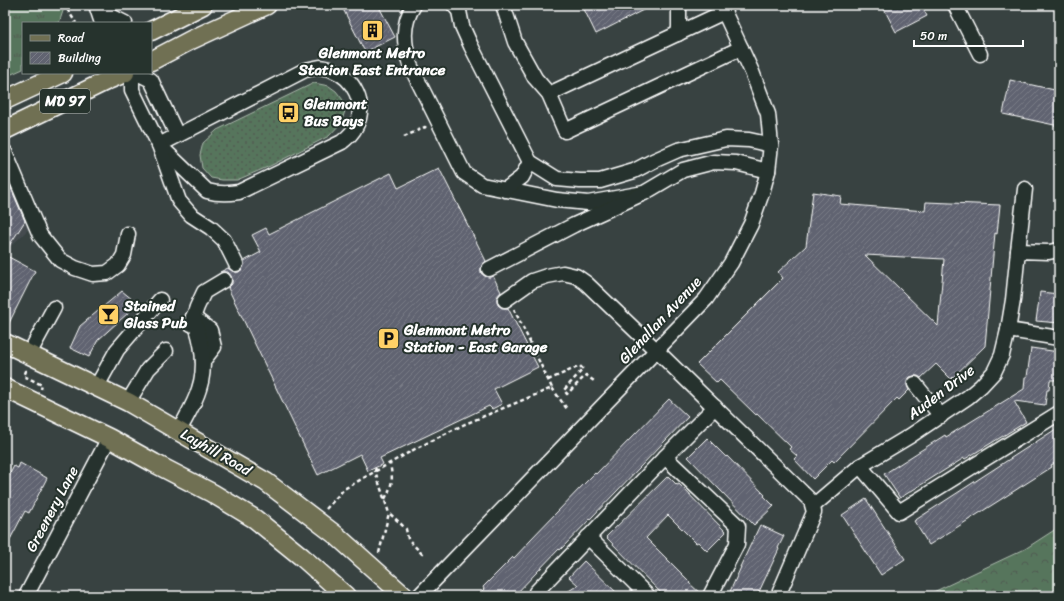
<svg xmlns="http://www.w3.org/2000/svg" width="1064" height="601" viewBox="0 0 1064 601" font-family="Sriracha,sans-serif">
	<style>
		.built { fill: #444c4f }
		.grass { fill: url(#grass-dots); stroke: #abbaad }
		.forest { fill: url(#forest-crowns); stroke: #abbaad }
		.park { fill: url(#park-tufts); stroke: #abbaad }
		.building { fill: url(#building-hatch); stroke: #fff; fill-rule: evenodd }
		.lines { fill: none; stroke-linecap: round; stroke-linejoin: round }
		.minor-casing { stroke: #fff; stroke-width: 17 }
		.major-casing { stroke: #fff; stroke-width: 21 }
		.path { stroke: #fff; stroke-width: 2.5; stroke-dasharray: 4 3; stroke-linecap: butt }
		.minor { stroke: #26332d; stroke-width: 14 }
		.major { stroke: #706f52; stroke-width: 18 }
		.labels { text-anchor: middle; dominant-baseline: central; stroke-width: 4; stroke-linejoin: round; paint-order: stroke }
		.shield { fill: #26332d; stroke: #bec2c0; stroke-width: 1 }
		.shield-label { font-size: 14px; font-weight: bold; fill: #fff }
		.poi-label { font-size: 15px; font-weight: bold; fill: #fff; stroke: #26332d; text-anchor: start }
		.street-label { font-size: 15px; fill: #fff; stroke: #26332d }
	</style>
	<defs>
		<pattern id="grass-dots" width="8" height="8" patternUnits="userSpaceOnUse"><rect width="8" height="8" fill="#57745b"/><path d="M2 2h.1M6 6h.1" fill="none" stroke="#505c52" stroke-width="1.8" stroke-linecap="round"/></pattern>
		<pattern id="forest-crowns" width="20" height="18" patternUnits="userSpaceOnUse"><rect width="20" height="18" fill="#57745b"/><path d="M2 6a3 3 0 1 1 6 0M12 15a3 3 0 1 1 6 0" fill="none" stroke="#505c52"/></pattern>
		<pattern id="park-tufts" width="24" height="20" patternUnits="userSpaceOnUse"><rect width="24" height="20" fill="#57745b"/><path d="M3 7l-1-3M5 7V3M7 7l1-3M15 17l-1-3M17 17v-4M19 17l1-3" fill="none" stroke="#505c52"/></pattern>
		<pattern id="building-hatch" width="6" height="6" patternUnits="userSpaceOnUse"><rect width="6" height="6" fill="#616471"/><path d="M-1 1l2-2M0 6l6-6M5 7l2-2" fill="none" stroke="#797b86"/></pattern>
	</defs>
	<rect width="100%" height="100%" fill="#384241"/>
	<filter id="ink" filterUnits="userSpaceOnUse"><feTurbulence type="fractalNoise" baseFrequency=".025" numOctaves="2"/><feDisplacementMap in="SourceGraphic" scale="8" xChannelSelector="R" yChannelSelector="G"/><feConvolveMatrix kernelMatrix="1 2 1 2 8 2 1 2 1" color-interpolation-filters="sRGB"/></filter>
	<g filter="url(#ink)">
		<polygon class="built" points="5,164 32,226 7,250 5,251"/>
		<polygon class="grass" points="314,83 329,86 336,91 343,100 345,111 341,123 329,136 270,166 237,180 222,180 211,178 202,168 200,155 203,143 217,130"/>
		<polygon class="forest" points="1059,527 1059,596 925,596 1025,549"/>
		<polygon class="park" points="5,5 65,5 59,23 23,23 23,69 5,77"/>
		<g class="building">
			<polygon points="341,5 378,5 395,37 365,52"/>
			<polygon points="582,5 653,5 596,34"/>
			<polygon points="882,5 921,5 927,16 896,32"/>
			<polygon points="1010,80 1059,91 1059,126 1003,114"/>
			<polygon points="439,168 486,261 482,265 481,269 481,273 485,276 489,277 493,276 501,292 497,297 497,300 498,305 502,308 508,308 538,367 494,389 502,404 492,409 489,406 380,458 383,464 368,471 360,454 318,475 228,288 232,284 232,279 231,276 228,272 220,272 228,268 232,271 236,272 239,272 243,268 244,264 244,261 261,252 252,235 266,228 269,234 391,173 398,188"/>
			<polygon points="5,174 25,221 5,252"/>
			<path d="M813,192L841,196L840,204L925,211L926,202L1000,205L997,234L995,233L985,346L951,379L936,364L921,378L918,376H914L910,377L907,381V385L909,390L899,400L897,398L834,462L832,460L813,479L794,459L797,456L789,449L791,447L757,414L756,415L720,380L717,383L697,364L783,278L778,272L806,246ZM865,255L944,259L938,326Z"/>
			<polygon points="5,255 35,271 5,331"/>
			<polygon points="122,291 138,304 98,340 89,357 70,348 80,326"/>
			<polygon points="1040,292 1059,294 1059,323 1036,321"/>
			<polygon points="1031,348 1059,352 1056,380 1050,380 1049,390 1047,390 1045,405 1014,401 1026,422 965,459 964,458 900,498 884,474 945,435 946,437 1024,389 1025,377 1027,377"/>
			<polygon points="669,399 688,417 592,517 560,550 559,549 514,596 477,596 484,589 483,587 513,557 514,558 531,540 530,540 583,485 595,473 596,474"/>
			<polygon points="1059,427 1059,461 1051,465 1052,467 929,545 914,521"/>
			<polygon points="707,438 726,457 727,456 765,495 764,496 774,506 754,525 688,457"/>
			<polygon points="20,463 47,478 29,513 25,511 5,549 5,483 14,466 18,468"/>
			<polygon points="668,476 677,485 679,484 726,532 707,551 698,542 696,543 668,515 646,538 690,582 689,583 702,595 702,596 664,596 606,537"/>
			<polygon points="866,499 905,559 881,575 842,515"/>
			<polygon points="760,525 784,536 778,548 779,549 757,596 728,596 741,567 740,567"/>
			<polygon points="584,561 620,596 561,596 578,585 569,577"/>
		</g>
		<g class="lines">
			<defs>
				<g id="minor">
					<polyline points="96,5 102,23"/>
					<polyline points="101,5 111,16 125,23"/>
					<path d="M414,5C401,25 404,44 410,65L464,173L482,185L557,200L588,203L644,193"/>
					<polyline points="454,5 459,11 462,26 471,46 530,162 557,179 580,181 600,181 634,171 653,161 678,150 726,139 749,140 771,145"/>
					<polyline points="503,5 515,42 535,78 549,94 565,131 741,48"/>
					<polyline points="955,5 980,54"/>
					<polyline points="678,34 679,27 679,7 678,5"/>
					<path d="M320,67C324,68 329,68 332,70C354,78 367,104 356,126C353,133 348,137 342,142L239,192C227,194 218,194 207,191L159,145L305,70Z"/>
					<polyline points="132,73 132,90 159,145 179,201 191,215 211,228 224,240 236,264"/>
					<polyline points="137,73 151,80 177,135"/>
					<polyline points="549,94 724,12"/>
					<polyline points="5,152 40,235 60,260 75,268 93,274 107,273 118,265 124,255 128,234"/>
					<polyline points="505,190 522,177 530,162"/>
					<polyline points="1018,251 1025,189"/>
					<polyline points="489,269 574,225 644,193 683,170 714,162 736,163 768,171"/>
					<polyline points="505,300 532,281 547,276 563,273 576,276 586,283 656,350 811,501 814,512 778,596"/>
					<polyline points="193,317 210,330 214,347 203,361"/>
					<polyline points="191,324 197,307 204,292 224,280"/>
					<polyline points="1008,330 1059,338"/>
					<polyline points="29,354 54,308"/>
					<polyline points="915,384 941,416"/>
					<polyline points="97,386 117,350 160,300"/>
					<polyline points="128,402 148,369 166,351"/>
					<path d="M179,431C186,417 195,403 199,389C207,365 202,340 193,317"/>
					<polyline points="665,457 738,526 737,544 710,596"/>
					<polyline points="860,466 899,512 1059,413"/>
					<polyline points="813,506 860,466 910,436 968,397 981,386 994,372 1002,355 1008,330 1013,300 1018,251 1049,252 1059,250"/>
					<polyline points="588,537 648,596"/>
					<polyline points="26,596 109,438"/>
					<polyline points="419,596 706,299 731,263 751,224 762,193 768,171 771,145 768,114 752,72 721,5"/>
					<polyline points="535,596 536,592 665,457 715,407"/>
				</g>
				<g id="major">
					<polyline points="151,31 203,5"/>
					<polyline points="151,61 191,40 267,5"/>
					<polyline points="5,100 63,73"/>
					<polyline points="5,130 108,80 125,73"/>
					<polyline points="5,343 128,402 266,482 337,536 404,596"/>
					<polyline points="5,388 109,438 154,463 212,493 255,519 302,557 346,596"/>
				</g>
			</defs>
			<use href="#minor" class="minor-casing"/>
			<use href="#major" class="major-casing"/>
			<g class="path">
				<polyline points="62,5 67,9 76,23"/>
				<polyline points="404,137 425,127 426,128"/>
				<polyline points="27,371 26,371 24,376 42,385 41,389"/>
				<polyline points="548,380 580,366 583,369 564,390 567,394 586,375 594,381"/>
				<polyline points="552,388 567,409"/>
				<polyline points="376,468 375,471 389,513 399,522 406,529 408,539 424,556"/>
				<path d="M385,499C393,483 393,481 390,463"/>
				<polyline points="326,509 344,489 415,449 465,424 552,388 514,309"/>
				<polyline points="379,553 389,513"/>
			</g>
			<use href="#minor" class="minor"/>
			<use href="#major" class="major"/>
		</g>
	</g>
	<defs>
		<symbol id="building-square" viewBox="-11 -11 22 22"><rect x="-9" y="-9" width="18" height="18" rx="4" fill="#ffd166" stroke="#26332d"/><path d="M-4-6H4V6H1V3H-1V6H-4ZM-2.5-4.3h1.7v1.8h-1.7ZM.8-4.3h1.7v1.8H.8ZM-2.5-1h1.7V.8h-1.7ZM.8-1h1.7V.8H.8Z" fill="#111"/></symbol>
		<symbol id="bus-square" viewBox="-11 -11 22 22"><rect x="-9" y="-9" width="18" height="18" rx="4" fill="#ffd166" stroke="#26332d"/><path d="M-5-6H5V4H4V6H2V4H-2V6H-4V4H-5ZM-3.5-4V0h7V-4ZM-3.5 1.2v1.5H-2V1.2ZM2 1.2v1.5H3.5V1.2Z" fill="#111"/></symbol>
		<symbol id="bar-square" viewBox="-11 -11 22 22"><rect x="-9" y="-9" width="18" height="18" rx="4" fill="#ffd166" stroke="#26332d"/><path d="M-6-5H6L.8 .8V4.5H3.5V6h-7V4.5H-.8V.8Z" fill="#111"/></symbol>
		<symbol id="parking-square" viewBox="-11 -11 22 22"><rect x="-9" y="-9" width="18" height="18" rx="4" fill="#ffd166" stroke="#26332d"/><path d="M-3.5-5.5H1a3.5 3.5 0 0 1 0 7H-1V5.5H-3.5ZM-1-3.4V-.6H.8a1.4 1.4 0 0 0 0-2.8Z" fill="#111"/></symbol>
	</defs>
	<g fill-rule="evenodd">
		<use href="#building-square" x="360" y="18" width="25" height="25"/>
		<use href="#bus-square" x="276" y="100" width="25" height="25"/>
		<use href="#bar-square" x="96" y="302" width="25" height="25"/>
		<use href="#parking-square" x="376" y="326" width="25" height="25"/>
	</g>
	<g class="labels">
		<rect class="shield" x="40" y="89" width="50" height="24" rx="3"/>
		<g class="shield-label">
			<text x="65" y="101">MD 97</text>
		</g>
		<g class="poi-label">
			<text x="372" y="53" text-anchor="middle">Glenmont Metro<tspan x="372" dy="17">Station East Entrance</tspan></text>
			<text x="304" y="104">Glenmont<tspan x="304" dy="17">Bus Bays</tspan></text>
			<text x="124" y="306">Stained<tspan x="124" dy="17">Glass Pub</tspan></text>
			<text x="404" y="330">Glenmont Metro<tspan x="404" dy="17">Station - East Garage</tspan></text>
		</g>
		<g class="street-label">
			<text transform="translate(660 320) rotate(-47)">Glenallan Avenue</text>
			<text transform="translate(941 392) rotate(-37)">Auden Drive</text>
			<text transform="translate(216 452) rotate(30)">Layhill Road</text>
			<text transform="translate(52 509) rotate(-62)">Greenery Lane</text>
		</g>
	</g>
	<rect width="1064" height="601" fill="none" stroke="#26332d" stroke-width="20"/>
	<rect x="10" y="10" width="1044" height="581" fill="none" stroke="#fff" stroke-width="1.5" filter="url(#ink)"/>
	<rect x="22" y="22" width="130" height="52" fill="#26332d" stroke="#7d8581"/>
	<rect x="30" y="35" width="20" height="6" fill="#706f52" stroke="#7d8581"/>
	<text x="58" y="42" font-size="12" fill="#ffffff">Road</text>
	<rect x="30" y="52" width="20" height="12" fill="url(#building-hatch)" stroke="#7d8581"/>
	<text x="58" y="62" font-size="12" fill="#ffffff">Building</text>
	<path d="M914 40v6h109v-6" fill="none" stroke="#ffffff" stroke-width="2"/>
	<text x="920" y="40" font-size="12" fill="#ffffff" stroke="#26332d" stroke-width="3" paint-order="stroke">50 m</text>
</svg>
